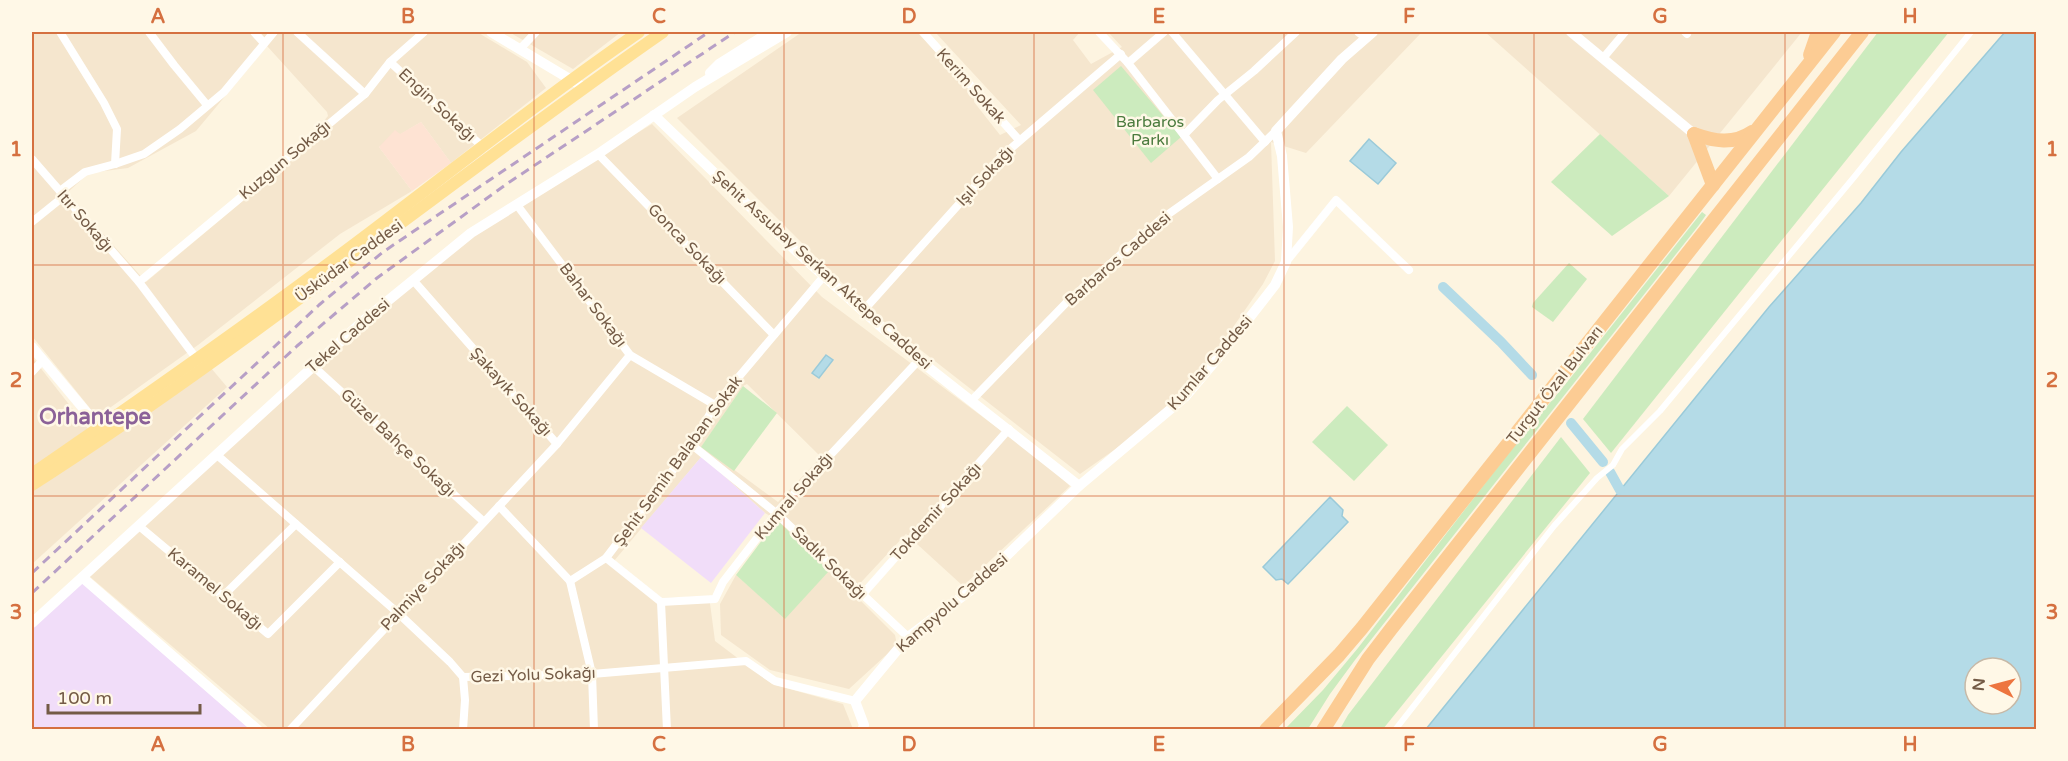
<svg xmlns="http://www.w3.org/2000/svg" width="2068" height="761" viewBox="0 0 2068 761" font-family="'Varela Round',sans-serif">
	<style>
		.residential { fill: #f5e6ce; fill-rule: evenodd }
		.commercial { fill: #fee3d3 }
		.education { fill: #f1ddf9 }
		.green { fill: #ccebbe }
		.water { fill: #b4dbe7; stroke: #9acad9; stroke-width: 1.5; fill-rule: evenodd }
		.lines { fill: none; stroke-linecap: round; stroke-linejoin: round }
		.canal { stroke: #b4dbe7; stroke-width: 10 }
		.pedestrian { stroke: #fff; stroke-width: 6 }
		.minor { stroke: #fff; stroke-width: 8 }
		.tertiary { stroke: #fff; stroke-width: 10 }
		.primary { stroke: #ffe195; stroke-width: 12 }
		.trunk { stroke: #fccc94; stroke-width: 14 }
		.rail { stroke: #b79fc6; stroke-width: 3; stroke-dasharray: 9 6; stroke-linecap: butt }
		.grid { fill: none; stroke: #d57040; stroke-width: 1.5; stroke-opacity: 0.55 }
		.labels { text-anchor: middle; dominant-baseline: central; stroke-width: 5; stroke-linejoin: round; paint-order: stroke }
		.street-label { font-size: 16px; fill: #745b46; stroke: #fff8e7 }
		.park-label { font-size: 16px; fill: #4b7b3e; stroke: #fff8e7 }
		.district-label { font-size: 22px; font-weight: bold; fill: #8b6198; stroke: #fff8e7 }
		.neatline { fill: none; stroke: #d57040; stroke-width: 2 }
		.grid-label { font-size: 20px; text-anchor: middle; font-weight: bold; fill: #d57040 }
	</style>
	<rect width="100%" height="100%" fill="#fdf4e0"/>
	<g class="residential">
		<path d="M32,32H477L527,62L546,88L451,163L421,122L379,147L412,191L340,234L198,345L97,417L32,336ZM267,46L327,112L328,116L287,164L146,282L67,193L89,173L128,168L196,131Z"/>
		<polygon points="509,32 621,32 573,69"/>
		<polygon points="802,32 917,32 974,93 974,102 1000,135 1021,125 935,32 1080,32 1073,40 1091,64 1122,47 1108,32 1422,32 1306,153 1271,142 1275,261 1263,284 1195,382 1161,417 1080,474 868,309 677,118"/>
		<polygon points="1485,32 1802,32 1669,196"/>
		<path d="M652,124L822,297L1043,462L1070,486L963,586L906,534L852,592L895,635L897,645L849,689L770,670L721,635L720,604L736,575L785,618L777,520L765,513L702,456L614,561L661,598L709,596L715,641L772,684L843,704L853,729H270L89,576L360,323L469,236ZM747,384L821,457L778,502L702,446L743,386Z"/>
		<polygon points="32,357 89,430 32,470"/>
		<polygon points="211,368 227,387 32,564 32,490"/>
	</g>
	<polygon class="commercial" points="421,122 451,163 412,191 379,147 395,130 400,134"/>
	<g class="education">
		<polygon points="702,456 765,513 711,583 641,528"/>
		<polygon points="82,582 251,730 32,730 32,629"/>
	</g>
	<g class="green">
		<polygon points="1878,32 1949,32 1611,453 1583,419"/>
		<polygon points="1121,66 1181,137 1151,163 1093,90"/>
		<polygon points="1600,134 1669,196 1612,236 1551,182"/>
		<polygon points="1702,212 1706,215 1699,225 1355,660 1330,694 1308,729 1284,730 1323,690 1358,648 1507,455 1572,376"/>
		<polygon points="1569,263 1587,279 1553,322 1532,307 1533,303"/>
		<polygon points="743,386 777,413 734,471 701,447"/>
		<polygon points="1347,406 1388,445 1354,481 1312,442"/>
		<polygon points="1561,437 1590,473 1383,729 1340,729 1348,715"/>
		<polygon points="777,520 829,571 785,619 736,575"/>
	</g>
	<g class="water">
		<path d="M2005,32H2036V729H1426L1769,307L1861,203L1901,152ZM1975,668H2011V704H1975Z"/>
		<polygon points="1369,139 1396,163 1378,184 1350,161"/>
		<polygon points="826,355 833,360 819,378 812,373"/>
		<polygon points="1330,497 1343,510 1342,516 1348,522 1288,584 1282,579 1276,580 1263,567"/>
	</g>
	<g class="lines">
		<g class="canal">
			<polyline points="1443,287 1501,342 1532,375"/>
			<polyline points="1571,423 1603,462"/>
			<polyline points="1610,472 1620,490"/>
		</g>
		<polyline class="pedestrian" points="1395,730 1554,526 1597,478 1613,465 1622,449 1660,411 1855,176 1971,32"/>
		<g class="minor">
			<polyline points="60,32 104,103 117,129 115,164"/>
			<polyline points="149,32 174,65 207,105"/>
			<polyline points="254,32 264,43"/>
			<polyline points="297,32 365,94"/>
			<polyline points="923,32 1019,140"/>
			<polyline points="1099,32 1128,63 1218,179"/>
			<polyline points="1172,32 1265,142"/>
			<polyline points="1358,32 1366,38"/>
			<polyline points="1685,32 1687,34"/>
			<polyline points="520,49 536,32"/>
			<polyline points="1604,57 1625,32"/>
			<polyline points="390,62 484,148"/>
			<polyline points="1128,63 1164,32"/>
			<polyline points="1184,135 1218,100 1254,71 1296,32"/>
			<polyline points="598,154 774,335"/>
			<polyline points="32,159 139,282 199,362"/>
			<polyline points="60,191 85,172 115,164 144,154 180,129 224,92 274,32"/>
			<polyline points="517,205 630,355 715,405"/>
			<polyline points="32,222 63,197"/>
			<polyline points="1286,262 1336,200 1409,270"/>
			<polyline points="413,280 557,444 630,355"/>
			<polyline points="139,282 365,94 390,62 424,32"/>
			<polyline points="863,311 1003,155 1121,54"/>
			<polyline points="313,366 483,521"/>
			<polyline points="32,372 42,361"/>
			<polyline points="971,401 1067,302 1160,220 1249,157 1276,131"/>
			<polyline points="692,445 776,513 908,637"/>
			<polyline points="217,455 398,613 450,662 463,677 592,674 746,661 775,681 855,701"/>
			<polyline points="499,506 570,581 592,674 594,730"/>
			<polyline points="139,526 268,634 340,562"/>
			<polyline points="606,558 661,602 667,730"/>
			<polyline points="570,581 606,558 692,445 715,405 824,276"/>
			<polyline points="862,595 1009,429"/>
			<polyline points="223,596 296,524"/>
			<polyline points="661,602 715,599 723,582 778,511 919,360"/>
			<polyline points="463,677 465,700 463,730"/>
			<polyline points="290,730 557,444"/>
		</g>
		<g class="tertiary">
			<polyline points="491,32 583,87"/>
			<polyline points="1571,32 1694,134"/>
			<polyline points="710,73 719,64 770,32"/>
			<polyline points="654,115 795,250 863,311 919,360 1079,486"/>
			<polyline points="32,347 103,432"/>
			<polyline points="83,578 258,730"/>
			<polyline points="32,623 363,321 471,233 598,154 695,87 787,32"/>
			<polyline points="862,730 864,725 855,701 908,637 971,590 1079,486 1185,397 1222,353 1275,285 1286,262 1288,227 1282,156 1276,131 1342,59 1373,32"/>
		</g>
		<g class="primary">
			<path d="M32,474C141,399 250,323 356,243C450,172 542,99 639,32"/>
			<path d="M32,485C250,345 450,180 663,32"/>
		</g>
		<g class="trunk">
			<polyline points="1810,55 1818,32"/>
			<path d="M1694,134C1714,141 1733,145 1752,132"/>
			<polyline points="1694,134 1713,185"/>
			<polyline points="1266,730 1339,655 1362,628 1834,32"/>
			<polyline points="1323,730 1368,659 1391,629 1862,32"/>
		</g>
		<g class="rail">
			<polyline points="32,573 319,305 383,252 709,32"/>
			<polyline points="32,593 297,346 377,278 508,183 735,32"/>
		</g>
	</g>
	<path class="grid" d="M283,32V730M534,32V730M784,32V730M1034,32V730M1284,32V730M1534,32V730M1785,32V730M32,265H2036M32,496H2036"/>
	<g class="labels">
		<g class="street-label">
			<text transform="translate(971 86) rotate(48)">Kerim Sokak</text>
			<text transform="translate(437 105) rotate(43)">Engin Sokağı</text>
			<text transform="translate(285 160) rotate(-40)">Kuzgun Sokağı</text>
			<text transform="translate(985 176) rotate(-47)">Işıl Sokağı</text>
			<text transform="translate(85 221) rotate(49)">Itır Sokağı</text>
			<text transform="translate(687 244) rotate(46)">Gonca Sokağı</text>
			<text transform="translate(1118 259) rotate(-41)">Barbaros Caddesi</text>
			<text transform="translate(349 261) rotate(-36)">Üsküdar Caddesi</text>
			<text transform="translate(822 270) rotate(42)">Şehit Assubay Serkan Aktepe Caddesi</text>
			<text transform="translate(593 305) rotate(53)">Bahar Sokağı</text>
			<text transform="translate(348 336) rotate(-41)">Tekel Caddesi</text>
			<text transform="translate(1210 363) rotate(-49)">Kumlar Caddesi</text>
			<text transform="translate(1555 385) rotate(-52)">Turgut Özal Bulvarı</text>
			<text transform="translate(511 392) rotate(48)">Şakayık Sokağı</text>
			<text transform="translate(398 443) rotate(43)">Güzel Bahçe Sokağı</text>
			<text transform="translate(678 461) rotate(-54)">Şehit Semih Balaban Sokak</text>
			<text transform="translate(794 496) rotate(-49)">Kumral Sokağı</text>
			<text transform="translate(936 512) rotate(-48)">Tokdemir Sokağı</text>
			<text transform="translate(829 563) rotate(44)">Sadık Sokağı</text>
			<text transform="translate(423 586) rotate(-47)">Palmiye Sokağı</text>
			<text transform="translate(215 589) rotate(40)">Karamel Sokağı</text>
			<text transform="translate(952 603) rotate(-41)">Kampyolu Caddesi</text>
			<text transform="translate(533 675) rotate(-2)">Gezi Yolu Sokağı</text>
		</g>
		<g class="park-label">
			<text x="1150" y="122">Barbaros<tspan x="1150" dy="18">Parkı</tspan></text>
		</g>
		<g class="district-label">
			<text x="95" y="417">Orhantepe</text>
		</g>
	</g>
	<rect width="2068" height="761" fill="none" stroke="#fff8e7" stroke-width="66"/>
	<g transform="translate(1993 686) rotate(276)"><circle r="28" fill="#fff8e7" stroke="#c7b9a7" stroke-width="1.5"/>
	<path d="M0-4.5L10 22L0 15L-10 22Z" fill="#ed753f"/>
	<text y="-9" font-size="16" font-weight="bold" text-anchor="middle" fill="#745b46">N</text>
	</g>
	<path d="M48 704v9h152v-9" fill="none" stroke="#745b46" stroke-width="3"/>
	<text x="57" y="704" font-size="18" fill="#745b46" stroke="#fff8e7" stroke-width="4.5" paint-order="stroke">100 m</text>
	<rect x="33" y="33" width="2002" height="695" class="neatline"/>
	<g class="grid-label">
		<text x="158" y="23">A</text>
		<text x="408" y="23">B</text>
		<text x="659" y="23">C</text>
		<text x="909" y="23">D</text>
		<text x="1159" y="23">E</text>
		<text x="1409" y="23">F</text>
		<text x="1660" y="23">G</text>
		<text x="1910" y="23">H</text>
		<text x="16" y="156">1</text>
		<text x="2052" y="156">1</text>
		<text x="16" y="387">2</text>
		<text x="2052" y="387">2</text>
		<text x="16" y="619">3</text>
		<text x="2052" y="619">3</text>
		<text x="158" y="751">A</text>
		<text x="408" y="751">B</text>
		<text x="659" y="751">C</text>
		<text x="909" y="751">D</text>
		<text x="1159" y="751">E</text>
		<text x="1409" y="751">F</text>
		<text x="1660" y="751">G</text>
		<text x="1910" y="751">H</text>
	</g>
</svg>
